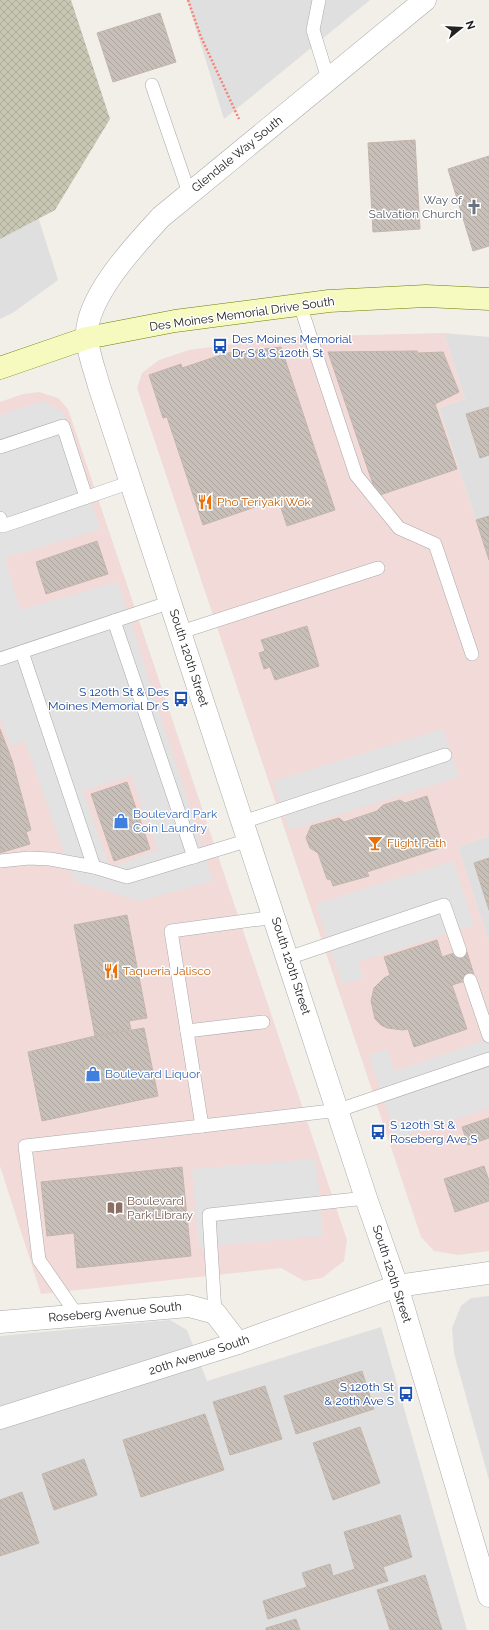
<svg xmlns="http://www.w3.org/2000/svg" width="489" height="1630" viewBox="0 0 489 1630" font-family="Raleway,sans-serif">
	<style>
		.residential { fill: #e0dfdf }
		.commercial { fill: #f2dad9 }
		.construction { fill: url(#construction-cross-hatch) }
		.parking { fill: #e2e2e2; fill-rule: evenodd }
		.building { fill: url(#building-back-hatch); stroke: #c4b6ab }
		.lines { fill: none; stroke-linecap: round; stroke-linejoin: round }
		.service-casing { stroke: #a9a9a9; stroke-width: 14 }
		.minor-casing { stroke: #a9a9a9; stroke-width: 23 }
		.tertiary-casing { stroke: #a9a9a9; stroke-width: 23 }
		.secondary-casing { stroke: #707d05; stroke-width: 23 }
		.path { stroke: #fa8072; stroke-width: 2.5; stroke-dasharray: 2 2; stroke-linecap: butt }
		.service { stroke: #fff; stroke-width: 13 }
		.minor { stroke: #fff; stroke-width: 22 }
		.tertiary { stroke: #fff; stroke-width: 22 }
		.secondary { stroke: #f7fabf; stroke-width: 22 }
		.labels { text-anchor: middle; dominant-baseline: central; stroke-width: 3; stroke-linejoin: round; paint-order: stroke }
		.street-label { font-size: 12px; fill: #222; stroke: #fff }
		.worship-label { font-size: 12px; fill: #5b616d; stroke: #fff; text-anchor: end }
		.transit-label { font-size: 12px; fill: #164399; stroke: #fff; text-anchor: start }
		.food-label { font-size: 12px; fill: #c56008; stroke: #fff; text-anchor: start }
		.shop-label { font-size: 12px; fill: #366cbe; stroke: #fff; text-anchor: start }
		.education-label { font-size: 12px; fill: #785e54; stroke: #fff; text-anchor: start }
	</style>
	<defs>
		<pattern id="construction-cross-hatch" width="8" height="8" patternUnits="userSpaceOnUse"><rect width="8" height="8" fill="#c7c7b4"/><path d="M0 0l8 8M0 8l8-8" fill="none" stroke="#abab9a"/></pattern>
		<pattern id="building-back-hatch" width="6" height="6" patternUnits="userSpaceOnUse"><rect width="6" height="6" fill="#c7bfb8"/><path d="M-1 5l2 2M0 0l6 6M5-1l2 2" fill="none" stroke="#aba49e"/></pattern>
	</defs>
	<rect width="100%" height="100%" fill="#f2efe9"/>
	<g class="residential">
		<polygon points="187,0 370,0 224,119"/>
		<polygon points="0,95 58,280 14,312 0,319"/>
		<polygon points="444,333 489,337 489,561 439,408 465,399"/>
		<polygon points="489,836 489,942 458,847"/>
		<polygon points="489,1296 489,1480 454,1353 452,1328 461,1306 471,1298"/>
		<polygon points="170,1320 187,1330 207,1381 381,1327 467,1630 0,1630 0,1336"/>
	</g>
	<g class="commercial">
		<polygon points="444,333 465,399 439,408 489,561 489,836 458,847 489,942 489,1251 458,1255 434,1251 421,1237 137,388 142,373 159,360 189,350 287,337"/>
		<polygon points="39,392 58,398 68,409 347,1240 344,1261 322,1278 304,1281 281,1268 41,1294 0,1166 0,402 23,394"/>
	</g>
	<polygon class="construction" points="0,0 71,0 110,119 55,210 0,239"/>
	<g class="parking">
		<path d="M43,401L64,413L100,529L5,558L20,610L118,582L213,881L139,901L74,881L25,741L10,746L0,716V415ZM131,775L158,850L110,868L83,791Z"/>
		<polygon points="443,729 459,777 289,830 273,781"/>
		<polygon points="453,861 474,925 358,962 363,978 342,984 316,904"/>
		<polygon points="489,1039 489,1108 397,1139 369,1055 387,1049 395,1071"/>
		<polygon points="316,1159 323,1236 199,1247 192,1169"/>
	</g>
	<g class="building">
		<polygon points="160,13 176,62 113,82 97,33"/>
		<polygon points="415,140 420,229 373,232 368,143"/>
		<polygon points="489,156 489,246 473,251 448,169"/>
		<polygon points="281,347 335,510 287,526 278,499 203,525 167,417 163,418 149,375 181,364 182,368 227,353"/>
		<polygon points="417,351 418,353 443,352 459,392 435,404 457,469 377,496 328,352"/>
		<polygon points="489,407 489,455 480,458 466,414"/>
		<polygon points="489,516 489,560 476,520"/>
		<polygon points="97,541 108,574 46,594 36,562"/>
		<polygon points="307,626 319,666 275,680 270,667 264,669 259,653 265,651 261,640"/>
		<polygon points="0,729 12,760 31,830 26,832 30,844 0,853"/>
		<polygon points="127,782 150,849 114,861 91,794"/>
		<polygon points="427,796 443,847 367,872 369,876 333,886 331,880 327,879 318,853 310,848 306,838 311,826 339,818 344,822 377,811 383,805 400,800 405,803"/>
		<polygon points="489,858 489,910 474,863"/>
		<polygon points="127,915 147,1018 129,1021 131,1029 95,1036 74,925"/>
		<polygon points="437,940 442,957 466,949 475,978 452,985 467,1029 414,1047 408,1029 403,1030 387,1028 381,1025 375,1019 371,1001 374,988 384,978 390,975 384,957"/>
		<polygon points="144,1028 158,1096 42,1121 28,1052 95,1036"/>
		<polygon points="489,1118 489,1138 468,1145 462,1127"/>
		<polygon points="484,1166 489,1181 489,1201 455,1212 444,1179"/>
		<polygon points="182,1167 191,1256 77,1268 74,1233 47,1236 41,1182"/>
		<polygon points="362,1371 374,1409 296,1434 284,1396"/>
		<polygon points="265,1386 282,1439 230,1455 213,1402"/>
		<polygon points="205,1414 224,1470 141,1497 123,1440"/>
		<polygon points="360,1427 380,1483 333,1500 313,1443"/>
		<polygon points="84,1459 97,1495 54,1510 42,1474"/>
		<polygon points="22,1492 39,1543 0,1556 0,1500"/>
		<polygon points="400,1515 412,1557 383,1567 388,1581 268,1619 263,1601 307,1587 302,1573 330,1564 333,1576 355,1569 344,1532"/>
		<polygon points="425,1575 442,1630 390,1630 377,1590"/>
		<polygon points="296,1619 300,1630 266,1630 266,1628"/>
	</g>
	<g class="lines">
		<defs>
			<g id="service">
				<polyline points="319,0 313,30 328,79"/>
				<polyline points="152,85 189,193"/>
				<polyline points="300,305 356,475 399,528 435,544 472,654"/>
				<polyline points="0,447 63,426 86,497"/>
				<polyline points="0,518 3,526 131,482"/>
				<polyline points="114,621 194,857"/>
				<polyline points="181,632 378,568"/>
				<polyline points="22,652 94,867"/>
				<polyline points="0,659 171,602"/>
				<polyline points="243,822 445,755"/>
				<polyline points="0,861 29,858 50,859 94,867 127,877 249,840"/>
				<polyline points="275,917 171,931 202,1126 339,1110 489,1059"/>
				<polyline points="288,958 444,905 460,951"/>
				<polyline points="470,980 489,1036"/>
				<polyline points="187,1031 263,1022"/>
				<polyline points="215,1313 209,1215 366,1198"/>
				<polyline points="77,1315 39,1260 25,1146 202,1126"/>
			</g>
			<g id="minor">
				<polyline points="0,1322 189,1306 215,1313 238,1343"/>
				<polyline points="0,1418 238,1343 397,1286 489,1273"/>
			</g>
			<path id="tertiary" d="M425,0L161,217C136,244 84,299 87,338C88,353 95,371 99,386L366,1198L397,1286L489,1596"/>
			<polyline id="secondary" points="0,368 87,338 175,321 329,301 426,296 489,299"/>
		</defs>
		<use href="#service" class="service-casing"/>
		<use href="#minor" class="minor-casing"/>
		<use href="#tertiary" class="tertiary-casing"/>
		<use href="#secondary" class="secondary-casing"/>
		<polyline class="path" points="188,0 201,37 239,119"/>
		<use href="#service" class="service"/>
		<use href="#minor" class="minor"/>
		<use href="#tertiary" class="tertiary"/>
		<use href="#secondary" class="secondary"/>
	</g>
	<defs>
		<symbol id="church-bare" viewBox="-9 -9 18 18"><path d="M-1.2-6h2.4v3.5h3.3v2.4h-3.3V6h-2.4V-.1h-3.3v-2.4h3.3Z" fill="#6b7280" stroke="#fff" stroke-width="2.5" paint-order="stroke"/></symbol>
		<symbol id="bus-bare" viewBox="-9 -9 18 18"><path d="M-5-6H5V4H4V6H2V4H-2V6H-4V4H-5ZM-3.5-4V0h7V-4ZM-3.5 1.2v1.5H-2V1.2ZM2 1.2v1.5H3.5V1.2Z" fill="#1a4fb4" stroke="#fff" stroke-width="2.5" paint-order="stroke"/></symbol>
		<symbol id="restaurant-bare" viewBox="-9 -9 18 18"><path d="M-5-6h1v4h1v-4h1v4h1v-4h1v5L-1.5 .5V6h-2V.5L-5-1ZM5-6V6H3V1.5H1.5Q1.5-4 5-6Z" fill="#e8710a" stroke="#fff" stroke-width="2.5" paint-order="stroke"/></symbol>
		<symbol id="shop-bare" viewBox="-9 -9 18 18"><path d="M-5-2.5h2.3a2.7 3.5 0 0 1 5.4 0H5L5.5 6h-11ZM-1.5-2.5h3a1.5 2.3 0 0 0-3 0Z" fill="#3f7fe0" stroke="#fff" stroke-width="2.5" paint-order="stroke"/></symbol>
		<symbol id="bar-bare" viewBox="-9 -9 18 18"><path d="M-6-5H6L.8 .8V4.5H3.5V6h-7V4.5H-.8V.8Z" fill="#e8710a" stroke="#fff" stroke-width="2.5" paint-order="stroke"/></symbol>
		<symbol id="library-bare" viewBox="-9 -9 18 18"><path d="M-6-4Q-3-5.5-.7-3.5V5Q-3 3-6 4ZM6-4Q3-5.5 .7-3.5V5Q3 3 6 4Z" fill="#8d6e63" stroke="#fff" stroke-width="2.5" paint-order="stroke"/></symbol>
	</defs>
	<g fill-rule="evenodd">
		<use href="#church-bare" x="463" y="196" width="22" height="22"/>
		<use href="#bus-bare" x="209" y="335" width="22" height="22"/>
		<use href="#restaurant-bare" x="194" y="491" width="22" height="22"/>
		<use href="#bus-bare" x="170" y="688" width="22" height="22"/>
		<use href="#shop-bare" x="110" y="810" width="22" height="22"/>
		<use href="#bar-bare" x="364" y="832" width="22" height="22"/>
		<use href="#restaurant-bare" x="100" y="960" width="22" height="22"/>
		<use href="#shop-bare" x="82" y="1063" width="22" height="22"/>
		<use href="#bus-bare" x="367" y="1121" width="22" height="22"/>
		<use href="#library-bare" x="104" y="1197" width="22" height="22"/>
		<use href="#bus-bare" x="395" y="1383" width="22" height="22"/>
	</g>
	<g class="labels">
		<g class="street-label">
			<text transform="translate(237 154) rotate(-39)">Glendale Way South</text>
			<text transform="translate(242 314) rotate(-8)">Des Moines Memorial Drive South</text>
			<text transform="translate(189 658) rotate(72)">South 120th Street</text>
			<text transform="translate(291 966) rotate(72)">South 120th Street</text>
			<text transform="translate(392 1274) rotate(72)">South 120th Street</text>
			<text transform="translate(115 1312) rotate(-5)">Roseberg Avenue South</text>
			<text transform="translate(199 1355) rotate(-18)">20th Avenue South</text>
		</g>
		<g class="worship-label">
			<text x="462" y="200">Way of<tspan x="462" dy="14">Salvation Church</tspan></text>
		</g>
		<g class="transit-label">
			<text x="232" y="339">Des Moines Memorial<tspan x="232" dy="14">Dr S &amp; S 120th St</tspan></text>
			<text x="169" y="692" text-anchor="end">S 120th St &amp; Des<tspan x="169" dy="14">Moines Memorial Dr S</tspan></text>
			<text x="390" y="1125">S 120th St &amp;<tspan x="390" dy="14">Roseberg Ave S</tspan></text>
			<text x="394" y="1387" text-anchor="end">S 120th St<tspan x="394" dy="14">&amp; 20th Ave S</tspan></text>
		</g>
		<g class="food-label">
			<text x="217" y="502">Pho Teriyaki Wok</text>
			<text x="387" y="843">Flight Path</text>
			<text x="123" y="971">Taqueria Jalisco</text>
		</g>
		<g class="shop-label">
			<text x="133" y="814">Boulevard Park<tspan x="133" dy="14">Coin Laundry</tspan></text>
			<text x="105" y="1074">Boulevard Liquor</text>
		</g>
		<g class="education-label">
			<text x="127" y="1201">Boulevard<tspan x="127" dy="14">Park Library</tspan></text>
		</g>
	</g>
	<g transform="translate(461 28) rotate(72)" stroke="#ffffff" stroke-width="3" paint-order="stroke">
	<path d="M0-3L7 15L0 10L-7 15Z" fill="#222222"/>
	<text y="-6" font-size="11" font-weight="bold" text-anchor="middle" fill="#222222">N</text>
	</g>
</svg>
